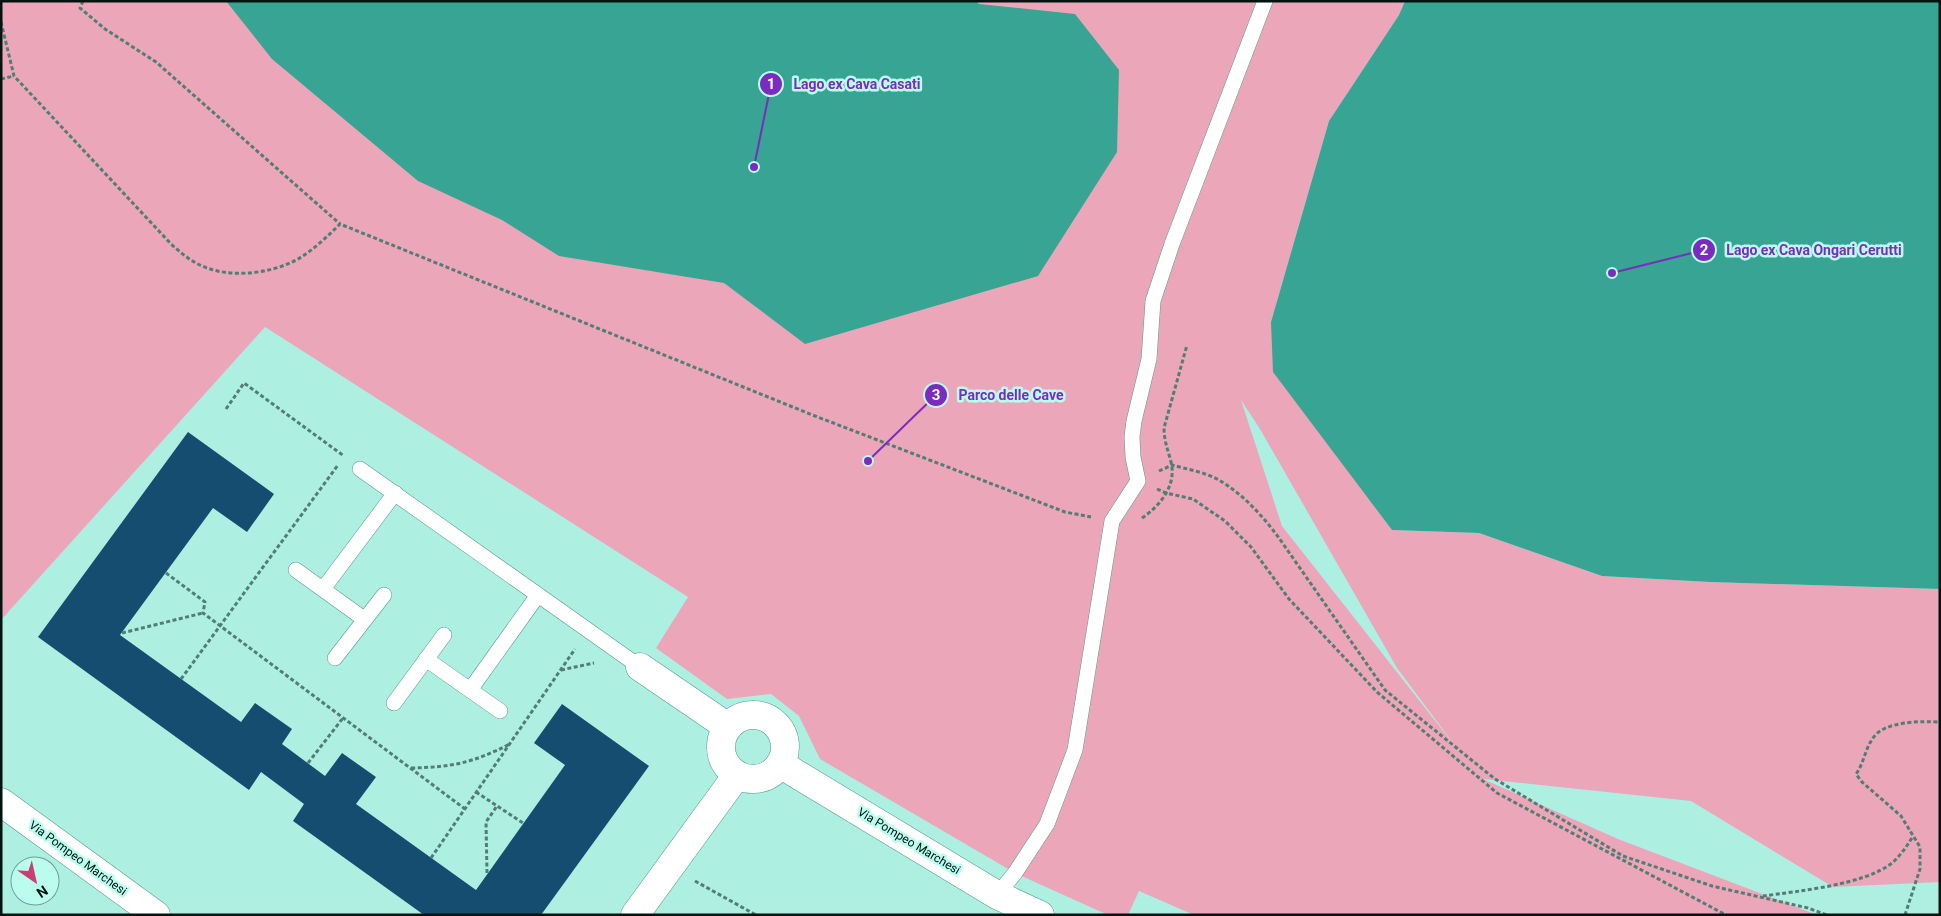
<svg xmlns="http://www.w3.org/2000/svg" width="1941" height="916" viewBox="0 0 1941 916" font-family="Roboto,sans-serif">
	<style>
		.green { fill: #eca6ba; fill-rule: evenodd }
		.water { fill: #38a493 }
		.building { fill: #154d70 }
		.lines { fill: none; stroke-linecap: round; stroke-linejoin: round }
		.lane-casing { stroke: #58988c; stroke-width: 16 }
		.street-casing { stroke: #58988c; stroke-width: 29 }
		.path { stroke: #537d74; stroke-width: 3; stroke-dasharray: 4 2.5; stroke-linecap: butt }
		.lane { stroke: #fff; stroke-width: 15 }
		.street { stroke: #fff; stroke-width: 28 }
		.labels { text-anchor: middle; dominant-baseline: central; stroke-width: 5; stroke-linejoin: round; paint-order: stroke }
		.street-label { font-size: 12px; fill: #00130f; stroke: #bafdef }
		.leader { fill: none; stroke: #7b2cbf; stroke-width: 2 }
		.callout-dot { fill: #7b2cbf; stroke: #bafdef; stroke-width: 2 }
		.mark-label { font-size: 15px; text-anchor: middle; font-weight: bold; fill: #fff }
		.callout-label { font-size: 14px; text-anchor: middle; font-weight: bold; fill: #7b2cbf; stroke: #bafdef; stroke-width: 5; stroke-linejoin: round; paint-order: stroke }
	</style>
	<rect width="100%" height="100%" fill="#adf0e2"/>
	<path class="green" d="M1,1H1405L1399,15L1329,121L1271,322L1351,474L1392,530L1479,533L1602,576L1710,582L1940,589V882L1833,887L1691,801L1483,779L1618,839L1817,915H1194L1139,891L1128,915H1108L1015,873L820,759L799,716L771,694L727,699L656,648L688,597L265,327L1,620ZM1241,400L1260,429L1397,668L1459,751L1282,526Z"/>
	<g class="water">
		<polygon points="226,1 976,1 979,4 1075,14 1119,70 1117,152 1038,276 805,344 724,283 559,256 502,220 418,181 272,59"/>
		<polygon points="1405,1 1940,1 1940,589 1710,582 1602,576 1479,533 1392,530 1273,372 1271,322 1329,121 1399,15"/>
	</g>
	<polygon class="building" points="188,432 274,494 247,532 213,508 120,635 241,722 255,703 292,729 282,744 325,776 342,753 376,777 356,804 476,890 565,765 534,743 562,704 649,766 541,915 424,915 293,821 304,804 261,772 249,790 38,637"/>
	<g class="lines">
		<defs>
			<g id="lane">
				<polyline points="360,469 640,667"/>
				<polyline points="296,570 364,619"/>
				<polyline points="323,589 395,493"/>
				<polyline points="335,658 384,595"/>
				<polyline points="426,659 470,690 538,595"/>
				<polyline points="470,690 500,711"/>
				<polyline points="394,703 444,635"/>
				<polyline points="997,895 1015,873 1047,824 1075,750 1112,521 1138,481 1133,457 1132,437 1134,421 1149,359 1153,301 1172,244 1265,1"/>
			</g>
			<g id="street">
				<polyline points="640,667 728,727"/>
				<circle cx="753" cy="747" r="32"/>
				<polyline points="780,764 997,895 1040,915"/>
				<polyline points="1,802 156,915"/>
				<polyline points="635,915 737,775"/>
			</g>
		</defs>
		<use href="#lane" class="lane-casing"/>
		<use href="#street" class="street-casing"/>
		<g class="path">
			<polyline points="83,1 80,8 105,29 156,62 340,224"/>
			<path d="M1,22L14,76L171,244C180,252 189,260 200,265C228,279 271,274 298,259C313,250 327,237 340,224L815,416L1065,512L1091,517"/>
			<polyline points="1,79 14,76"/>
			<polyline points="226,409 244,383 344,456"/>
			<path d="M1159,471L1172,465C1186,469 1204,472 1217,479C1242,493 1262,515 1279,538L1385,690L1495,779L1623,856L1712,886L1808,908L1827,915"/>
			<polyline points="1157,489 1166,493 1193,499 1225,521 1251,547 1289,599 1377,692 1497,793 1726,915"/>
			<path d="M1142,518C1160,506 1177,485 1171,462C1168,450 1164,441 1164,428L1187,345"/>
			<polyline points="166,573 205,602 203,613 465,809"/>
			<polyline points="122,633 203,613"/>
			<polyline points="561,670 594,663"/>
			<polyline points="181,679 338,465"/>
			<polyline points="308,763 343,718"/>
			<path d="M411,768C453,767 472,763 510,744"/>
			<polyline points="476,792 523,823"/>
			<polyline points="431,858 575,649"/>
			<polyline points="487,873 486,822 497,806"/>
			<polyline points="695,881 756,915"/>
			<path d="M1763,896C1798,891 1864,885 1892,863C1901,855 1907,846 1913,836"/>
			<path d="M1905,915L1920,869V847L1901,816L1862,782L1856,774C1864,763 1865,749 1873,738C1884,721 1921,721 1940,722"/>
		</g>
		<use href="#lane" class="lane"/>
		<use href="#street" class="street"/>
	</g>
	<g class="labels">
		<g class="street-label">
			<text transform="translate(909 841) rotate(31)">Via Pompeo Marchesi</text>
			<text transform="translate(78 858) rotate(36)">Via Pompeo Marchesi</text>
		</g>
	</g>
	<path class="leader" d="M754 167L771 84M1612 273L1704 250M868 461L936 395"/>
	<g class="callout-dot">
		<circle cx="754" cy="167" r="5"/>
		<circle cx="1612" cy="273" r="5"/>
		<circle cx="868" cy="461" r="5"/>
		<circle cx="771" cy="84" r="12"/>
		<circle cx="1704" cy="250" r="12"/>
		<circle cx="936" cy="395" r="12"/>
	</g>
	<g class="mark-label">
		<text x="771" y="89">1</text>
		<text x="1704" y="255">2</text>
		<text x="936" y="400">3</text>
	</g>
	<g class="callout-label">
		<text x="857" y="89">Lago ex Cava Casati</text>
		<text x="1814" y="255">Lago ex Cava Ongari Cerutti</text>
		<text x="1011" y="400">Parco delle Cave</text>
	</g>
	<rect width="1941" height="916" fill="none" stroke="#00130f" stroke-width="5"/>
	<g transform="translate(35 881) rotate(146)"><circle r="24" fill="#bafdef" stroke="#709f95"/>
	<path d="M0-4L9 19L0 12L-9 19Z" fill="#c93e75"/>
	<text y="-8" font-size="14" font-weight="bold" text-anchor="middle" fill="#00130f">N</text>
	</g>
</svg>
